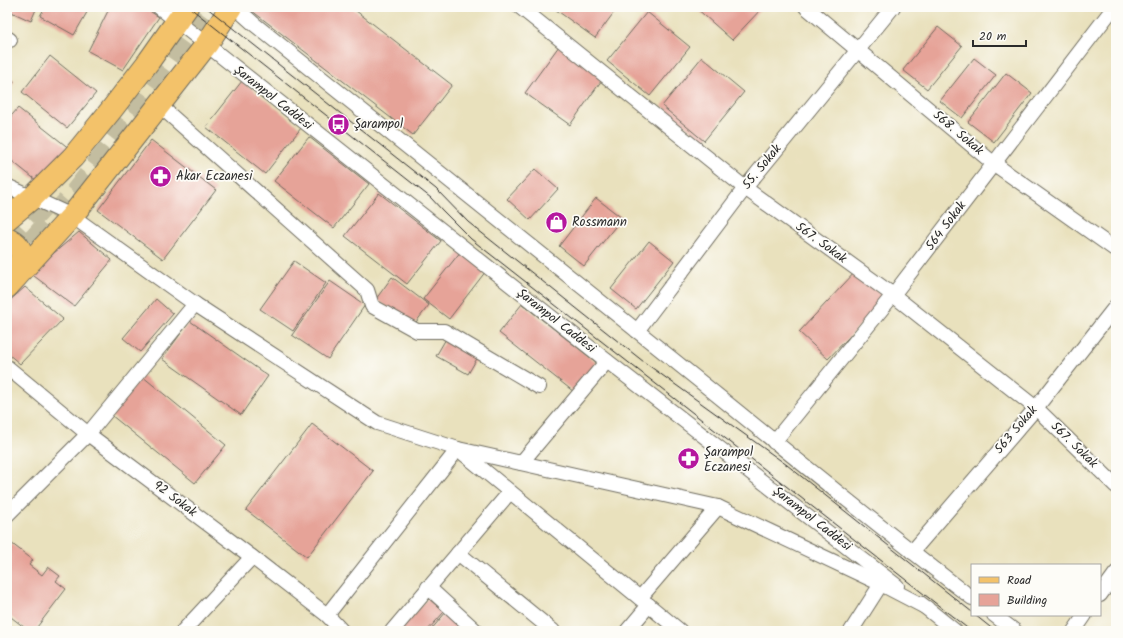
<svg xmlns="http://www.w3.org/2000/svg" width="1123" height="638" viewBox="0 0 1123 638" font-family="Kalam,sans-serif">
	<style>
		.building { fill: #e6a398 }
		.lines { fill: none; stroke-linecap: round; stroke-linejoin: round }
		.primary-tunnel { stroke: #c3bda0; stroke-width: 22; stroke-dasharray: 22 11; stroke-linecap: butt }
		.street-casing { stroke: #6e6b5e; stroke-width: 16 }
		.primary-casing { stroke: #6e6b5e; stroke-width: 24 }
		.street { stroke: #fff; stroke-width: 14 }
		.primary { stroke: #f3c26a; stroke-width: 22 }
		.tram { stroke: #2b2b2b; stroke-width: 1 }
		.labels { text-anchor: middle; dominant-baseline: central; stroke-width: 3.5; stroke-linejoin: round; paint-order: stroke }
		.street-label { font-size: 13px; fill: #2b2b2b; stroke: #fdfcf7 }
		.poi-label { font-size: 13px; fill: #2b2b2b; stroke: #fdfcf7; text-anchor: start }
	</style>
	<rect width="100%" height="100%" fill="#fdfcf7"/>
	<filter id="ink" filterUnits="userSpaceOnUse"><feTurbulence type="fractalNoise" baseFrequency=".025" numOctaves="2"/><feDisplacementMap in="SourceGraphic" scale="8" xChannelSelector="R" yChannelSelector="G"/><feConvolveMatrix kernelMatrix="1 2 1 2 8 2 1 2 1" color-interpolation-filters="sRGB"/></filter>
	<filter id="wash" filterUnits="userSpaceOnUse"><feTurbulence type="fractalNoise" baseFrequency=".012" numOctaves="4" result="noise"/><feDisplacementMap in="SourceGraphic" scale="16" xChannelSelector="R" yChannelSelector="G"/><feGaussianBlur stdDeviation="0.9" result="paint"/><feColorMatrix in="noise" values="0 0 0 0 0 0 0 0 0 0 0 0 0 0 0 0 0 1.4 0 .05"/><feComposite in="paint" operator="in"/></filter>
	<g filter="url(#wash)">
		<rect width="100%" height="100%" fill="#e9e1bd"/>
		<g id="blocks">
			<g class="building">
				<polygon points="7,7 37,7 31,21 7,10"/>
				<polygon points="45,7 90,7 74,35 40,16"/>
				<polygon points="110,7 143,7 159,17 123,70 88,51"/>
				<polygon points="247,7 351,7 452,85 413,135"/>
				<polygon points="552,7 618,7 595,38"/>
				<polygon points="695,7 763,7 732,40"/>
				<polygon points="647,12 690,47 650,96 607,61"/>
				<polygon points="938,27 962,46 927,89 903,70"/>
				<polygon points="559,46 604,77 570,125 525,93"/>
				<polygon points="50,56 96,93 67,128 22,92"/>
				<polygon points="702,57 744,92 704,141 662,106"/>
				<polygon points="974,58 996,75 962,118 940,101"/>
				<polygon points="1006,73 1032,93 994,142 968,122"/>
				<polygon points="7,77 14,81 7,96"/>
				<polygon points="242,81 301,128 265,174 206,127"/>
				<polygon points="18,108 70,149 42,185 7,157 7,121"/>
				<polygon points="309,137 369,184 334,228 274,181"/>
				<polygon points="151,140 216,190 163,259 98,210"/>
				<polygon points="535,169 558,189 530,220 507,199"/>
				<polygon points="379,193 441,241 407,284 345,236"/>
				<polygon points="596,198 622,218 584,266 559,246"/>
				<polygon points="79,232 112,260 74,306 30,273"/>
				<polygon points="649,241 674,261 636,309 611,289"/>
				<polygon points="461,251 486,271 449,319 423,299"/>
				<polygon points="294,261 326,283 293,331 260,309"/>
				<polygon points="856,271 885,299 828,359 799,332"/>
				<polygon points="392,277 429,305 413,326 376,299"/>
				<polygon points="330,281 365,305 328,359 292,335"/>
				<polygon points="25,287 63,319 20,364 7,353 7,303"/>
				<polygon points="156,299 173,314 140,352 123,338"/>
				<polygon points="522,304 597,363 574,392 499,333"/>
				<polygon points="190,321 268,376 241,415 162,359"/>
				<polygon points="447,337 479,355 468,374 436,356"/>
				<polygon points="142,376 226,445 195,483 111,415"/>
				<polygon points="312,424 373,471 307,557 246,510"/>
				<polygon points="11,543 33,560 29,565 42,575 48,567 60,576 56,581 66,589 34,631 29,631 7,614 7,549"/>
				<polygon points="428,598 444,612 427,631 399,631"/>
				<polygon points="446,612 462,626 458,631 430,631"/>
			</g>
		</g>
	</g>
	<g filter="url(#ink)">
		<use href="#blocks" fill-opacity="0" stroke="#6e6b5e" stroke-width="1"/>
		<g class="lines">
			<g class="primary-tunnel">
				<polyline points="7,243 22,229 50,199"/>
				<polyline points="7,265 30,244 76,192 126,127 213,7"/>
			</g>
			<defs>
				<g id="street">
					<polyline points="159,7 607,361 897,586"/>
					<path d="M235,7L254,24C381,126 509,227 636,330C748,419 858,511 972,598"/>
					<polyline points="520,7 745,188 893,295 1036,408 1116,486"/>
					<polyline points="806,7 993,163 1116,250"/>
					<polyline points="7,38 10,40"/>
					<polyline points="159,105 367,290 372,306 417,331 444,331 539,387"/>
					<polyline points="7,186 72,216 195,304 377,423 458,449 718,507 881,584 927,608"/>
					<polyline points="637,331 745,188 893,7"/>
					<polyline points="7,367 88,434 252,557 327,615 342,631"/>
					<polyline points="774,442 893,295 1114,7"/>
					<polyline points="521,463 607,361"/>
					<polyline points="7,515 88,434 195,304"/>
					<polyline points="912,552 1036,408 1116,306"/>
					<polyline points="458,553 553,631"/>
					<polyline points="428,587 476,631"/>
					<polyline points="1100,595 1116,573"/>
					<polyline points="640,598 718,507"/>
					<polyline points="920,603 955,631"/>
					<polyline points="327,615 458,449 680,631"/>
					<polyline points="994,615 1015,631"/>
					<polyline points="183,631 252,557"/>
					<polyline points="392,631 510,492"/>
					<polyline points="627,631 649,605"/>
					<polyline points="851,631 881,584"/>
					<polyline points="1074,631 1085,615"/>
				</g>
				<g id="primary">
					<polyline points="7,219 32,198 73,157 112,109 149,61 187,7"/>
					<path d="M7,238C27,247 22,260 16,277"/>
					<polyline points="7,287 72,216 207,44 231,7"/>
				</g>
			</defs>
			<use href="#street" class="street-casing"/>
			<use href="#primary" class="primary-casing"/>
			<use href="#street" class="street"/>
			<use href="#primary" class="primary"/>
			<g class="tram">
				<polyline points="189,7 431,198 442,210 471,239 971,631"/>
				<polyline points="206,7 436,189 468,222 644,362 787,465 972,612"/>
				<polyline points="975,615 995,631"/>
			</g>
		</g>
	</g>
	<defs>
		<symbol id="bus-disc" viewBox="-11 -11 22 22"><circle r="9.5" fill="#b5179e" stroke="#fdfcf7"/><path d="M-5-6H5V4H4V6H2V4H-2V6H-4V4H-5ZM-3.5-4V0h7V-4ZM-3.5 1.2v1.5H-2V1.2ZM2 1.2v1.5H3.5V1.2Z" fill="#fff"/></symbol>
		<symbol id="pharmacy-disc" viewBox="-11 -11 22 22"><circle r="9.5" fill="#b5179e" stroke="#fdfcf7"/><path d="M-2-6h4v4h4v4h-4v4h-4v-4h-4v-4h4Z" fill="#fff"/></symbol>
		<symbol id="shop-disc" viewBox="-11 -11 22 22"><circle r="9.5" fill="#b5179e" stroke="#fdfcf7"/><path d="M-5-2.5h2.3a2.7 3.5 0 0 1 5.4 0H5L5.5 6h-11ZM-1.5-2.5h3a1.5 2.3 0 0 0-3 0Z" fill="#fff"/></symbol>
	</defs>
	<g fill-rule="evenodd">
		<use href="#bus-disc" x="326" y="112" width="25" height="25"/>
		<use href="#pharmacy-disc" x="148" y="164" width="25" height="25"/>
		<use href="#shop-disc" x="544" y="210" width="25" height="25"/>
		<use href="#pharmacy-disc" x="676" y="446" width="25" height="25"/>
	</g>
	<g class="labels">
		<g class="street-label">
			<text transform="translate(273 98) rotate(38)">Şarampol Caddesi</text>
			<text transform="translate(958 133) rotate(40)">568. Sokak</text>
			<text transform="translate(762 167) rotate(-51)">55. Sokak</text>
			<text transform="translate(946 226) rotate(-53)">564 Sokak</text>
			<text transform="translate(821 243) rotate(36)">567. Sokak</text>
			<text transform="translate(556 321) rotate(38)">Şarampol Caddesi</text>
			<text transform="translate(1016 430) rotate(-50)">563 Sokak</text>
			<text transform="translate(1074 445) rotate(44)">567. Sokak</text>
			<text transform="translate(175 499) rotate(37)">92 Sokak</text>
			<text transform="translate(812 519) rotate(38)">Şarampol Caddesi</text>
		</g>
		<g class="poi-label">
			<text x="354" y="124">Şarampol</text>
			<text x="176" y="176">Akar Eczanesi</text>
			<text x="572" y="222">Rossmann</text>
			<text x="704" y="452">Şarampol<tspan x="704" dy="15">Eczanesi</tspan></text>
		</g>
	</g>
	<rect width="1123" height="638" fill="none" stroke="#fdfcf7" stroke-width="24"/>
	<rect x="971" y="564" width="130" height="52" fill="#fdfcf7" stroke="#a9a8a5"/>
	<rect x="979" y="577" width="20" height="6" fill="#f3c26a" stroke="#a9a8a5"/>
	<text x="1007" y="584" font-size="12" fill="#2b2b2b">Road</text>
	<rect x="979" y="594" width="20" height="12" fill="#e6a398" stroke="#a9a8a5"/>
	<text x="1007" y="604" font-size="12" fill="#2b2b2b">Building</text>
	<path d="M973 40v6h53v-6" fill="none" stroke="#2b2b2b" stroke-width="2"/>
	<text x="979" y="40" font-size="12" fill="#2b2b2b" stroke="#fdfcf7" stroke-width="3" paint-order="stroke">20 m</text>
</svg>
